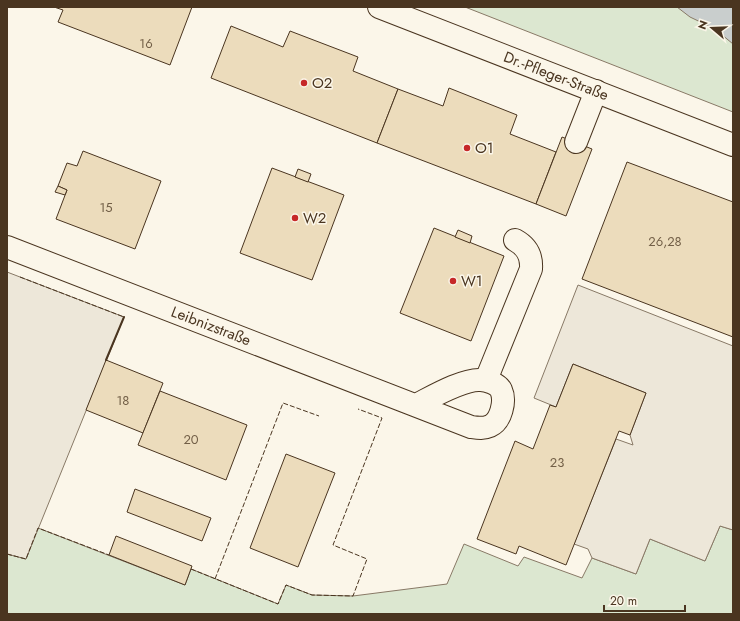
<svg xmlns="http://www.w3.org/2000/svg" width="740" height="621" viewBox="0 0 740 621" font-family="Jost,sans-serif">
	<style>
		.green { fill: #dce7d0; stroke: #887966 }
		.parking { fill: #ede7d9; stroke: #887966 }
		.water { fill: #c9cecd; stroke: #887966 }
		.building { fill: #ecdcbc; stroke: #4a3520 }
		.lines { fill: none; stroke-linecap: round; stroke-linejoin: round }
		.minor-casing { stroke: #4a3520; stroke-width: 24 }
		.minor { stroke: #fbf6e9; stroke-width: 22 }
		.fence { stroke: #4a3520; stroke-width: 1; stroke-dasharray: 5 2; stroke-linecap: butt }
		.wall { stroke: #4a3520; stroke-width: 2 }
		.poi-dot { fill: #c62828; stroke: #fbf6e9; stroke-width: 1.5 }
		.labels { text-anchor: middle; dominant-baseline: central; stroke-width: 3; stroke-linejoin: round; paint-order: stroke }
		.number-label { font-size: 13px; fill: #725f47 }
		.street-label { font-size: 15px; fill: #4a3520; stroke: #fbf6e9 }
		.poi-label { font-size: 15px; fill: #4a3520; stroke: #fbf6e9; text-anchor: start }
	</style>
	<rect width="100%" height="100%" fill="#fbf6e9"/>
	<g class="green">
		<polygon points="465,7 733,7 733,112"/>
		<polygon points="720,526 733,530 733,614 7,614 7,554 26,559 38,528 185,585 191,569 278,604 286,585 312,595 353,596 447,584 464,544 518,566 524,557 582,578 592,558 636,574 650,539 705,561"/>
	</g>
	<g class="parking">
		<polygon points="7,272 124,317 26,559 7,554"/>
		<polygon points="578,285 733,346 733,530 720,526 705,561 650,539 636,574 592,558 588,549 574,544 616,439 633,445 630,435 646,393 573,364 556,407 534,398"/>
	</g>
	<polygon class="water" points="677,7 733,7 733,44 715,29 690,17"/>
	<g class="building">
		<polygon points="54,7 192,7 170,65 58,22 63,10"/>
		<polygon points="231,26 283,47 290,31 358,57 353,71 398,89 377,143 211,78"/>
		<polygon points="449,88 517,115 510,134 556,152 536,204 377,143 398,89 443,106"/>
		<polygon points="562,137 592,149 566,216 536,204"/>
		<polygon points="83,151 161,181 135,249 56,219 67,190 58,186 67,163 77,166"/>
		<polygon points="627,162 733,202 733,337 582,279"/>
		<polygon points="272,168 344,195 312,280 240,253"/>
		<polygon points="298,169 311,174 308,182 295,177"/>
		<polygon points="58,186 67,190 65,195 55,192"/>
		<polygon points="434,228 504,256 471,341 400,313"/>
		<polygon points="458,230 472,236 470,243 455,237"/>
		<polygon points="106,360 163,383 143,433 86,410"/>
		<polygon points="573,364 646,393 630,435 619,431 566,565 519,546 516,554 477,539 515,441 533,449 550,405 556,407"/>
		<polygon points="160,391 247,425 226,480 138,445"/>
		<polygon points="286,454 335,473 298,567 250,548"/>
		<polygon points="135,489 211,518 202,541 127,512"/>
		<polygon points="116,536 192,566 185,585 109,555"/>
	</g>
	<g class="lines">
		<defs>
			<g id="minor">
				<polyline points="379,7 733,145"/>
				<polyline points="576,142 596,91"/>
				<path d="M7,247L471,427C478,428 483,429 490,426C501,421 506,401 501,390C498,384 487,380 480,380C463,379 432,397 416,405"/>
				<path d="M486,380L531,269C532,255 526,246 515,240"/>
			</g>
		</defs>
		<use href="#minor" class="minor-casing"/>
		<use href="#minor" class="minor"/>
		<g class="fence">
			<polyline points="20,277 124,317"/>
			<polyline points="7,554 26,559 38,528 109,555"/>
			<polyline points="191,569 278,604 286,585 312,595 353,596 367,559 333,545 382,418 358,409"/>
			<polyline points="215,579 283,403 319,416"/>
		</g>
		<polyline class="wall" points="106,360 124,317"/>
	</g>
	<g class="poi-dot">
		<circle cx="304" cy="83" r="4"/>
		<circle cx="467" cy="148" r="4"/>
		<circle cx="295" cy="218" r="4"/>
		<circle cx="453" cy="281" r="4"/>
	</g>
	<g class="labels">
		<g class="number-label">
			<text x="146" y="43">16</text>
			<text x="106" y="207">15</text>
			<text x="665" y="241">26,28</text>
			<text x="123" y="400">18</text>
			<text x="191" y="439">20</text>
			<text x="557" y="462">23</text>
		</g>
		<g class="street-label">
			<text transform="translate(556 76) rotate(21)">Dr.-Pfleger-Straße</text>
			<text transform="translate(211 326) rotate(21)">Leibnizstraße</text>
		</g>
		<g class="poi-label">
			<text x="312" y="83">O2</text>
			<text x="475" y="148">O1</text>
			<text x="303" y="218">W2</text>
			<text x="461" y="281">W1</text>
		</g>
	</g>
	<rect width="740" height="621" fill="none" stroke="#4a3520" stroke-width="16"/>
	<g transform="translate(712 28) rotate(289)" stroke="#fbf6e9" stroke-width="3" paint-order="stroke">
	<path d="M0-3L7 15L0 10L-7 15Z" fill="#4a3520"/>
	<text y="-6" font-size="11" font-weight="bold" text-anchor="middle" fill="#4a3520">N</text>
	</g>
	<path d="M604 605v6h81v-6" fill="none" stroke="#4a3520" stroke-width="2"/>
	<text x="610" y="605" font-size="12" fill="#4a3520" stroke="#fbf6e9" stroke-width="3" paint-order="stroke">20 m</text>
</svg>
